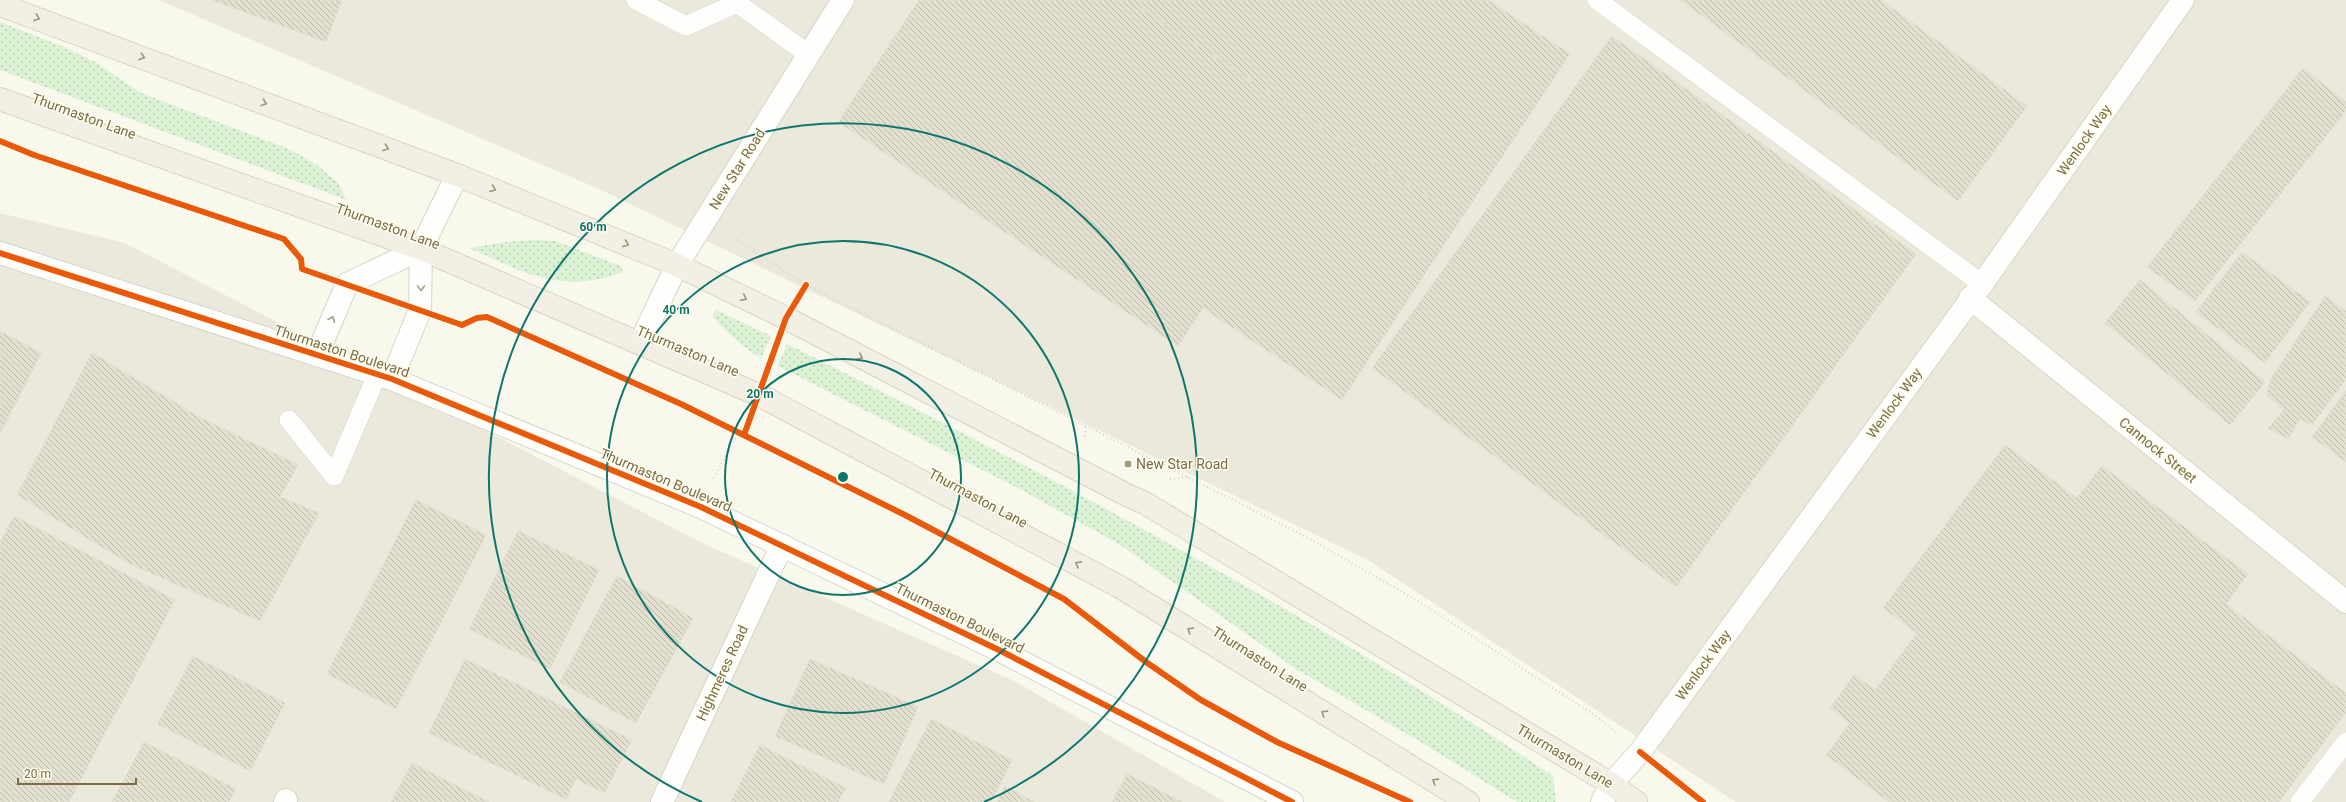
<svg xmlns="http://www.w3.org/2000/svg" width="2346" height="802" viewBox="0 0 2346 802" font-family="Roboto,sans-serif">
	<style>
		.industrial { fill: #ebe9dc }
		.grass { fill: url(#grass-dots) }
		.building { fill: url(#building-back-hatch); stroke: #e2decd }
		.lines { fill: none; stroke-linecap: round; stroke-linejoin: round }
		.service-casing { stroke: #d7d5c8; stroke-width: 20 }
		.minor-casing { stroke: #d7d5c8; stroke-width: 24 }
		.trunk-casing { stroke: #d8d4c5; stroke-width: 24 }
		.path { stroke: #dad6ca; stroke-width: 2.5; stroke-dasharray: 1 3; stroke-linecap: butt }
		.service { stroke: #fefefc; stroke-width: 19 }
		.minor { stroke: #fefefc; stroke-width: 22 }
		.trunk { stroke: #f2f0e4; stroke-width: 22 }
		.cycleway-casing { stroke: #fffeee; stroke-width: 8 }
		.cycleway { stroke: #e8590c; stroke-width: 6 }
		.oneway { stroke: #9f9476 }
		.oneway2 { stroke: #a99f86 }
		.ring { fill: none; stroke: #0f766e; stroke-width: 2 }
		.poi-dot { fill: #a79d81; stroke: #fffeee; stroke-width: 1.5 }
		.labels { text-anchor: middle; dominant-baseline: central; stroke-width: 3; stroke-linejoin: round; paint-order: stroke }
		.street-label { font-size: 14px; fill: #7b6c47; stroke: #fffeee }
		.poi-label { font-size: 14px; fill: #7b6c47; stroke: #fffeee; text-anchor: start }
		.centre { fill: #0f766e; stroke: #fffeee; stroke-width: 2 }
		.ring-label { font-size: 12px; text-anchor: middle; font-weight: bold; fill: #0f766e; stroke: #fffeee; stroke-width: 3; stroke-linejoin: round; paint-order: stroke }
	</style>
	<defs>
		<pattern id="grass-dots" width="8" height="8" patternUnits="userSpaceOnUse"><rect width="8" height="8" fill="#dbf2d5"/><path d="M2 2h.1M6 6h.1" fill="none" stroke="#b7c8af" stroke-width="1.8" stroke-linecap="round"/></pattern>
		<pattern id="building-back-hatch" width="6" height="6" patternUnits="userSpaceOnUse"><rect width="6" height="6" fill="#e3e0d0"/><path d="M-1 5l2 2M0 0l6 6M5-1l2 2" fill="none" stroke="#bdbaab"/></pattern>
	</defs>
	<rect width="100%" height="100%" fill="#f8f8ec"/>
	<g class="industrial">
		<polygon points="159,0 2346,0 2346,802 1736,802 1368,560 599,189"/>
		<polygon points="0,213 125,243 702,543 1014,681 1225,802 0,802"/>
	</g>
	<g class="grass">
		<polygon points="0,22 64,47 95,62 141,93 289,149 317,165 337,182 347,200 0,70"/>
		<path d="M534,240L555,241L621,266L623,272C561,295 525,273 469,248L505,242Z"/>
		<path d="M716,310L771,336L761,358C742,347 728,333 713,317Z"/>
		<path d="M787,344C1049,475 1309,612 1553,776L1556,802H1517L1429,747L1296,669L1119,544L1016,487L778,366Z"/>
	</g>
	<g class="building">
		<polygon points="212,0 342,0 326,42"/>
		<polygon points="919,0 1129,0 1461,219 1342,400 1203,308 1178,346 838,122"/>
		<polygon points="1129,0 1488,0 1570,54 1461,219"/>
		<polygon points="1680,0 1881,0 2027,106 1958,201"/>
		<polygon points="1612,36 1916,254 1676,587 1372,368"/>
		<polygon points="2303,68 2346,102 2346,111 2195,301 2147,267"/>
		<polygon points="2242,252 2310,302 2265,363 2196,312"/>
		<polygon points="2140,280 2265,382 2230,425 2105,323"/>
		<polygon points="2325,296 2346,311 2346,379 2312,425 2300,419 2288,439 2268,428 2284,410 2266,394 2271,379"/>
		<polygon points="0,331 41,353 0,434"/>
		<polygon points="92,353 199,417 298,465 280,497 319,513 260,621 128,563 17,495"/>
		<polygon points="2346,391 2346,462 2312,437"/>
		<polygon points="2005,445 2077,498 2102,466 2248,574 2226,604 2346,693 2346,712 2279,802 1889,802 1826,755 1850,723 1830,708 1854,675 1875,690 1917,633 1883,608"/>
		<polygon points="416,500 486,535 396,709 327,674"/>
		<polygon points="14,516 175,600 69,802 0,802 0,543"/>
		<polygon points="518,531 599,570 550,669 469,629"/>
		<polygon points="617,576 693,618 636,723 560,682"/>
		<polygon points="193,656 285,703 250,771 158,724"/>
		<polygon points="465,659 632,740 604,793 576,779 566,799 429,733"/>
		<polygon points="810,659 918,707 884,784 775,736"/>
		<polygon points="931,719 1012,760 991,802 889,802"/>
		<polygon points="144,742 236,789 229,802 112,802"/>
		<polygon points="760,745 846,788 838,802 731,802"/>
		<polygon points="412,763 489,802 391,802"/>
		<polygon points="1127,774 1182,802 1112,802"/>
		<polygon points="1005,786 1034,802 997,802"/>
	</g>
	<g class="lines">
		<defs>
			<g id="service">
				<polyline points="636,0 686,26 737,3"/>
				<polyline points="737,0 737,3 808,54"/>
				<polyline points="1597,0 1982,284"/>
				<polyline points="289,420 334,476 377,375"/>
				<polyline points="2300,802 2346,742"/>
			</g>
			<g id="minor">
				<polyline points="0,253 392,379 701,507 1001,651 1292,802"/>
				<polyline points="1970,298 2346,602"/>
				<polyline points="640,343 677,265 843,0"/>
				<polyline points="317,355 347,284 421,249"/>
				<polyline points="392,379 420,310 421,249 457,175"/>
				<polyline points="285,802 286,800"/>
				<polyline points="662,802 782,545"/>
				<polyline points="1602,802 1611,784 1640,752 1982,284 2183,0"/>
			</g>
			<g id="trunk">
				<polyline points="0,5 457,175 677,265 786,318 1127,495 1145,503 1611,784 1636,802"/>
				<polyline points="0,99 421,249 759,395 1120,587 1468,802"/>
			</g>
		</defs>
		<use href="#service" class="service-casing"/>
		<use href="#minor" class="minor-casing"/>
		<use href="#trunk" class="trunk-casing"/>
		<g class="path">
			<polyline points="733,237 806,285 1299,533 1418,601 1596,716 1615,732"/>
			<polyline points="1085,436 1086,425"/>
			<polyline points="714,478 738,432"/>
			<polyline points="1170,479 1189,477"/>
		</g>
		<use href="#service" class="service"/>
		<use href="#minor" class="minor"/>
		<use href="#trunk" class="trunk"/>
		<defs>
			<g id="cycleway">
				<polyline points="0,141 34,155 284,239 301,259 302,269 462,325 477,318 487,317 681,404 905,515 1064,599 1146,662 1201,700 1277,742 1410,802"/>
				<polyline points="0,253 392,379 701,507 1001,651 1292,802"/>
				<polyline points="744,435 786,318 806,285"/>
				<polyline points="1640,752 1703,802"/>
			</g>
		</defs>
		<use href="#cycleway" class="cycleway-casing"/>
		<use href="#cycleway" class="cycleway"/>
	</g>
	<defs><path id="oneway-chevron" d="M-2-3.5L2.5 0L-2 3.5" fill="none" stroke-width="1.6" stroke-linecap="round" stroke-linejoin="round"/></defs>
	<g class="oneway">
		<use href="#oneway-chevron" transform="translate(37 18) rotate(20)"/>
		<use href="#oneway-chevron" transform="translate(142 57) rotate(20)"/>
		<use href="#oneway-chevron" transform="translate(264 103) rotate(20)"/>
		<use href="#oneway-chevron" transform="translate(386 148) rotate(20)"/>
		<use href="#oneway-chevron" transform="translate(493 189) rotate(22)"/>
		<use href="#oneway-chevron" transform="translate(626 244) rotate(22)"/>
		<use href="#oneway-chevron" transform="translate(744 298) rotate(26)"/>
		<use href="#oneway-chevron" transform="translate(860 357) rotate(27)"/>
		<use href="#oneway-chevron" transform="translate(1078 564) rotate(-152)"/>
		<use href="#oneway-chevron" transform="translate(1190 630) rotate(-148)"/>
		<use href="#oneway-chevron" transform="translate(1324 713) rotate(-148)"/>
		<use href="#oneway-chevron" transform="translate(1435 781) rotate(-148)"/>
	</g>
	<g class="oneway2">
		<use href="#oneway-chevron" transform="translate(421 288) rotate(90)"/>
		<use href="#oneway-chevron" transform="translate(332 319) rotate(-67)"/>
	</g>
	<g class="ring">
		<circle cx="843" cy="477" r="118"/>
		<circle cx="843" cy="477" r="236"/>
		<path d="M702 802A354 354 0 1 1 984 802"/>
	</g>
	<rect class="poi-dot" x="1124" y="460" width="8" height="8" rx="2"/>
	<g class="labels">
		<g class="street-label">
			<text transform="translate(84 116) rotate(20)">Thurmaston Lane</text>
			<text transform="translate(2084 140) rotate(-55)">Wenlock Way</text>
			<text transform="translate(737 169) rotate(-58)">New Star Road</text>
			<text transform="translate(388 226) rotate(20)">Thurmaston Lane</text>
			<text transform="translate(342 351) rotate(18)">Thurmaston Boulevard</text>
			<text transform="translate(688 351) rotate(23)">Thurmaston Lane</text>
			<text transform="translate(1894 403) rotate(-54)">Wenlock Way</text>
			<text transform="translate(2158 450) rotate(39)">Cannock Street</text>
			<text transform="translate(666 480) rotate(23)">Thurmaston Boulevard</text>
			<text transform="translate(978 498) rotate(28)">Thurmaston Lane</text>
			<text transform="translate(960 618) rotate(26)">Thurmaston Boulevard</text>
			<text transform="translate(1260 659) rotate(32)">Thurmaston Lane</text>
			<text transform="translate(1703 665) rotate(-54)">Wenlock Way</text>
			<text transform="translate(722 673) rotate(-65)">Highmeres Road</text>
			<text transform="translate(1565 756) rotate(31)">Thurmaston Lane</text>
		</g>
		<g class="poi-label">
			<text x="1136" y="464">New Star Road</text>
		</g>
	</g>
	<circle cx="843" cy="477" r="6" class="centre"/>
	<g class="ring-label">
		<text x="593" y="231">60 m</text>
		<text x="676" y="314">40 m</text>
		<text x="760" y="398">20 m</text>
	</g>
	<path d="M18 778v6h118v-6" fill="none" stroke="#7b6c47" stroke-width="2"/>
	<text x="24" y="778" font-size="12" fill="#7b6c47" stroke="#fffeee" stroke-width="3" paint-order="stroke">20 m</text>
</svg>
